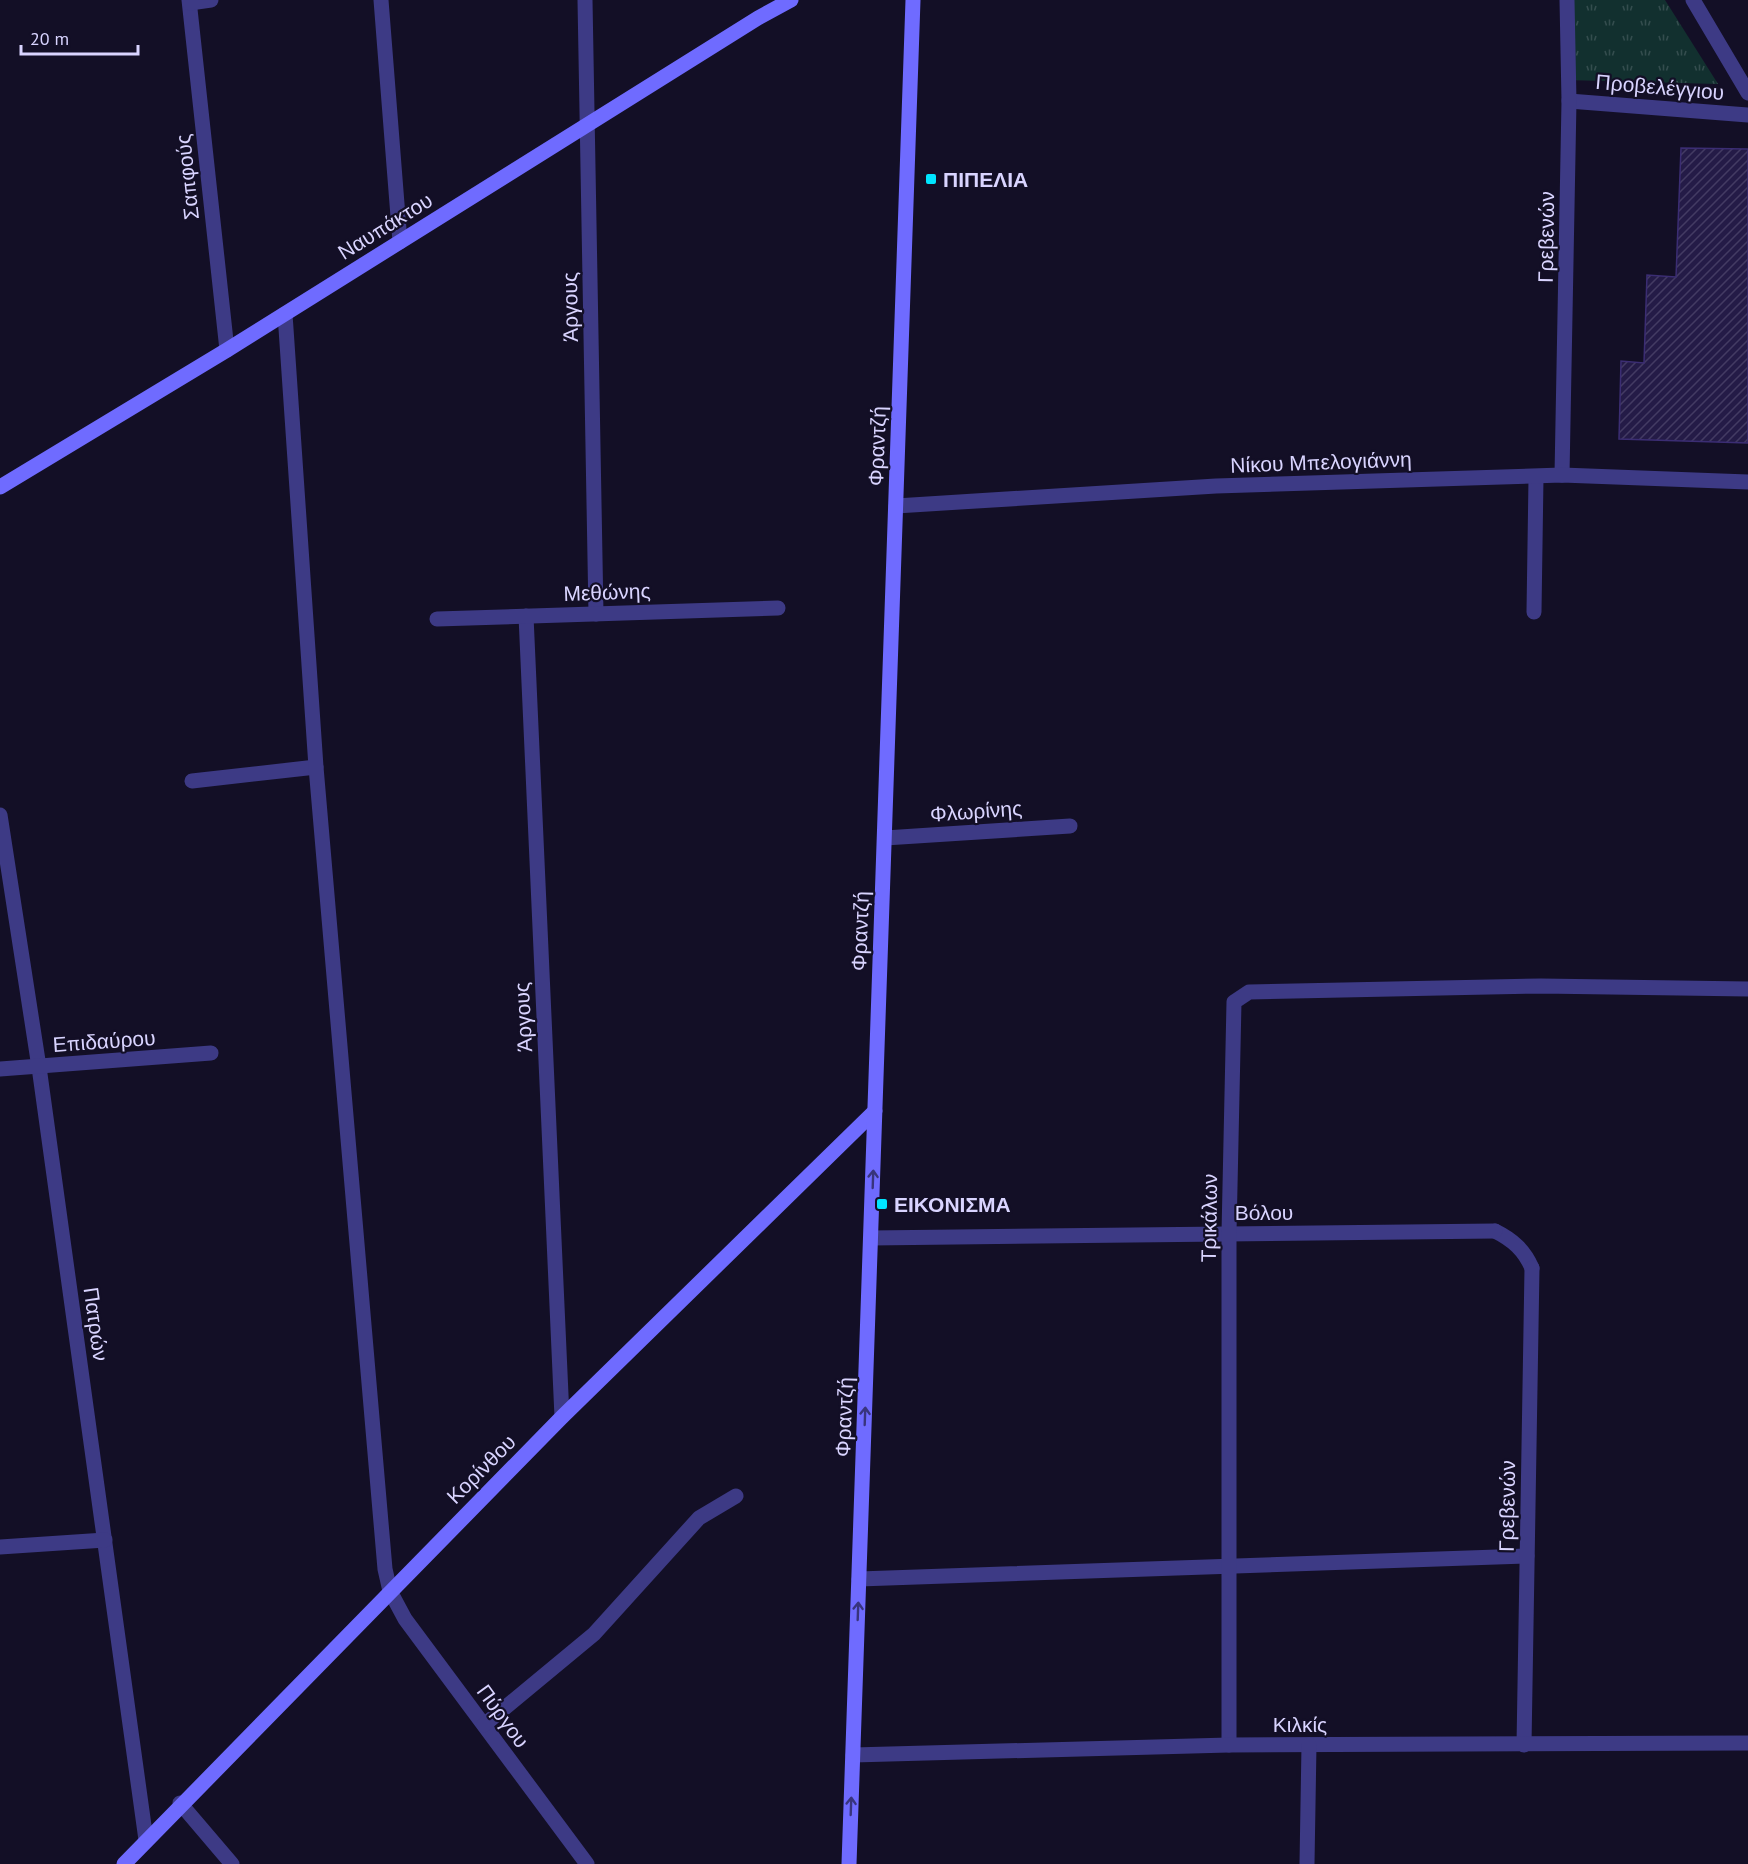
<svg xmlns="http://www.w3.org/2000/svg" width="1748" height="1864" font-family="'PT Sans',sans-serif">
<style>
.park{fill:url(#park-tufts)}
.building{fill:url(#building-hatch);stroke:#3b2d73;stroke-width:1.5}
.lines{fill:none;stroke-linecap:round;stroke-linejoin:round}
.lane{stroke:#3d3a85;stroke-width:15}
.street{stroke:#3d3a85;stroke-width:15}
.secondary{stroke:#6f6bff;stroke-width:15}
.oneway{stroke:#38347d}
.poi-dot{fill:#00e5ff;stroke:#130f26;stroke-width:2}
.labels{text-anchor:middle;dominant-baseline:central;stroke-width:4.5;stroke-linejoin:round;paint-order:stroke}
.street-label{font-size:21px;fill:#d9d4ff;stroke:#130f26}
.poi-label{font-size:21px;font-weight:bold;fill:#d9d4ff;stroke:#130f26;text-anchor:start}
</style>
<defs>
<pattern id="park-tufts" width="24" height="20" patternUnits="userSpaceOnUse" patternTransform="scale(1.5)"><rect width="24" height="20" fill="#12302f"/><path d="M3 7l-1-3M5 7V3M7 7l1-3M15 17l-1-3M17 17v-4M19 17l1-3" fill="none" stroke="#344d4e"/></pattern>
<pattern id="building-hatch" width="6" height="6" patternUnits="userSpaceOnUse" patternTransform="scale(1.5)"><rect width="6" height="6" fill="#241b47"/><path d="M-1 1l2-2M0 6l6-6M5 7l2-2" fill="none" stroke="#433b63"/></pattern>
</defs>
<rect width="100%" height="100%" fill="#130f26"/>
<path class="park" d="M1569,0h96l53,84 -152,-4z"/>
<path class="building" d="M1681,148l67,1v294l-129,-4 2,-78 23,2 3,-88 29,2z"/>
<g class="lines">
<g class="lane">
<path d="M1534,612l2,-134"/>
<path d="M192,781l124,-14"/>
<path d="M1495,1231c18,9 29,19 37,37"/>
<path d="M859,1579l668,-23"/>
</g>
<g class="street">
<path d="M189,0l38,350"/>
<path d="M381,0l19,242"/>
<path d="M585,0l11,614"/>
<path d="M1693,0l55,93"/>
<path d="M190,3l21,-3"/>
<path d="M1569,101l179,14"/>
<path d="M285,314l31,453 69,802 5,22 15,28 182,245"/>
<path d="M1562,475l7,-374 -2,-101"/>
<path d="M896,506l320,-20 346,-11 186,7"/>
<path d="M526,616l36,801"/>
<path d="M437,619l341,-11"/>
<path d="M0,815l39,252 107,773"/>
<path d="M885,838l185,-12"/>
<path d="M0,1069l211,-16"/>
<path d="M871,1238l624,-7"/>
<path d="M0,1547l105,-7"/>
<path d="M484,1725l110,-91 105,-116 37,-22"/>
<path d="M1229,1745v-512l5,-231 15,-10 292,-6 207,3"/>
<path d="M1524,1745l8,-477"/>
<path d="M853,1755l376,-10 519,-2"/>
<path d="M180,1803l52,61"/>
<path d="M1307,1864l2,-119"/>
</g>
<g class="secondary">
<path d="M0,487l227,-137 531,-332 33,-18"/>
<path d="M124,1864l438,-447 313,-306"/>
<path d="M849,1864l64,-1864"/>
</g>
</g>
<defs><path id="oneway-shaft" d="M-6 0H5M1.5-3L5.5 0L1.5 3" fill="none" stroke-width="1.6" stroke-linecap="round" stroke-linejoin="round" transform="scale(1.5)"/></defs>
<g class="oneway">
<use href="#oneway-shaft" transform="translate(873 1179) rotate(-88)"/>
<use href="#oneway-shaft" transform="translate(865 1416) rotate(-88)"/>
<use href="#oneway-shaft" transform="translate(858 1611) rotate(-88)"/>
<use href="#oneway-shaft" transform="translate(851 1806) rotate(-88)"/>
</g>
<g class="poi-dot">
<rect x="925" y="173" width="12" height="12" rx="3"/>
<rect x="876" y="1198" width="12" height="12" rx="3"/>
</g>
<g class="labels">
<g class="street-label">
<text transform="translate(1660 87) rotate(5)">Προβελέγγιου</text>
<text transform="translate(187 177) rotate(-96)">Σαπφούς</text>
<text transform="translate(385 226) rotate(-32)">Ναυπάκτου</text>
<text transform="translate(1546 237) rotate(-89)">Γρεβενών</text>
<text transform="translate(570 307) rotate(-91)">Άργους</text>
<text transform="translate(877 446) rotate(-88)">Φραντζή</text>
<text transform="translate(1321 462) rotate(-2)">Νίκου Μπελογιάννη</text>
<text transform="translate(607 592) rotate(-2)">Μεθώνης</text>
<text transform="translate(976 811) rotate(-4)">Φλωρίνης</text>
<text transform="translate(860 931) rotate(-88)">Φραντζή</text>
<text transform="translate(523 1017) rotate(-93)">Άργους</text>
<text transform="translate(104 1041) rotate(-4)">Επιδαύρου</text>
<text x="1264" y="1212">Βόλου</text>
<text transform="translate(1209 1218) rotate(-89)">Τρικάλων</text>
<text transform="translate(96 1324) rotate(82)">Πατρών</text>
<text transform="translate(844 1417) rotate(-88)">Φραντζή</text>
<text transform="translate(481 1469) rotate(-45)">Κορίνθου</text>
<text transform="translate(1507 1506) rotate(-89)">Γρεβενών</text>
<text transform="translate(503 1716) rotate(54)">Πύργου</text>
<text x="1300" y="1724">Κιλκίς</text>
</g>
<g class="poi-label">
<text x="943" y="179">ΠΙΠΕΛΙΑ</text>
<text x="894" y="1204">ΕΙΚΟΝΙΣΜΑ</text>
</g>
</g>
<path d="M21 45v9h117v-9" fill="none" stroke="#d9d4ff" stroke-width="3"/>
<text x="30" y="45" font-size="18" fill="#d9d4ff" stroke="#130f26" stroke-width="4.5" paint-order="stroke">20 m</text>
</svg>
